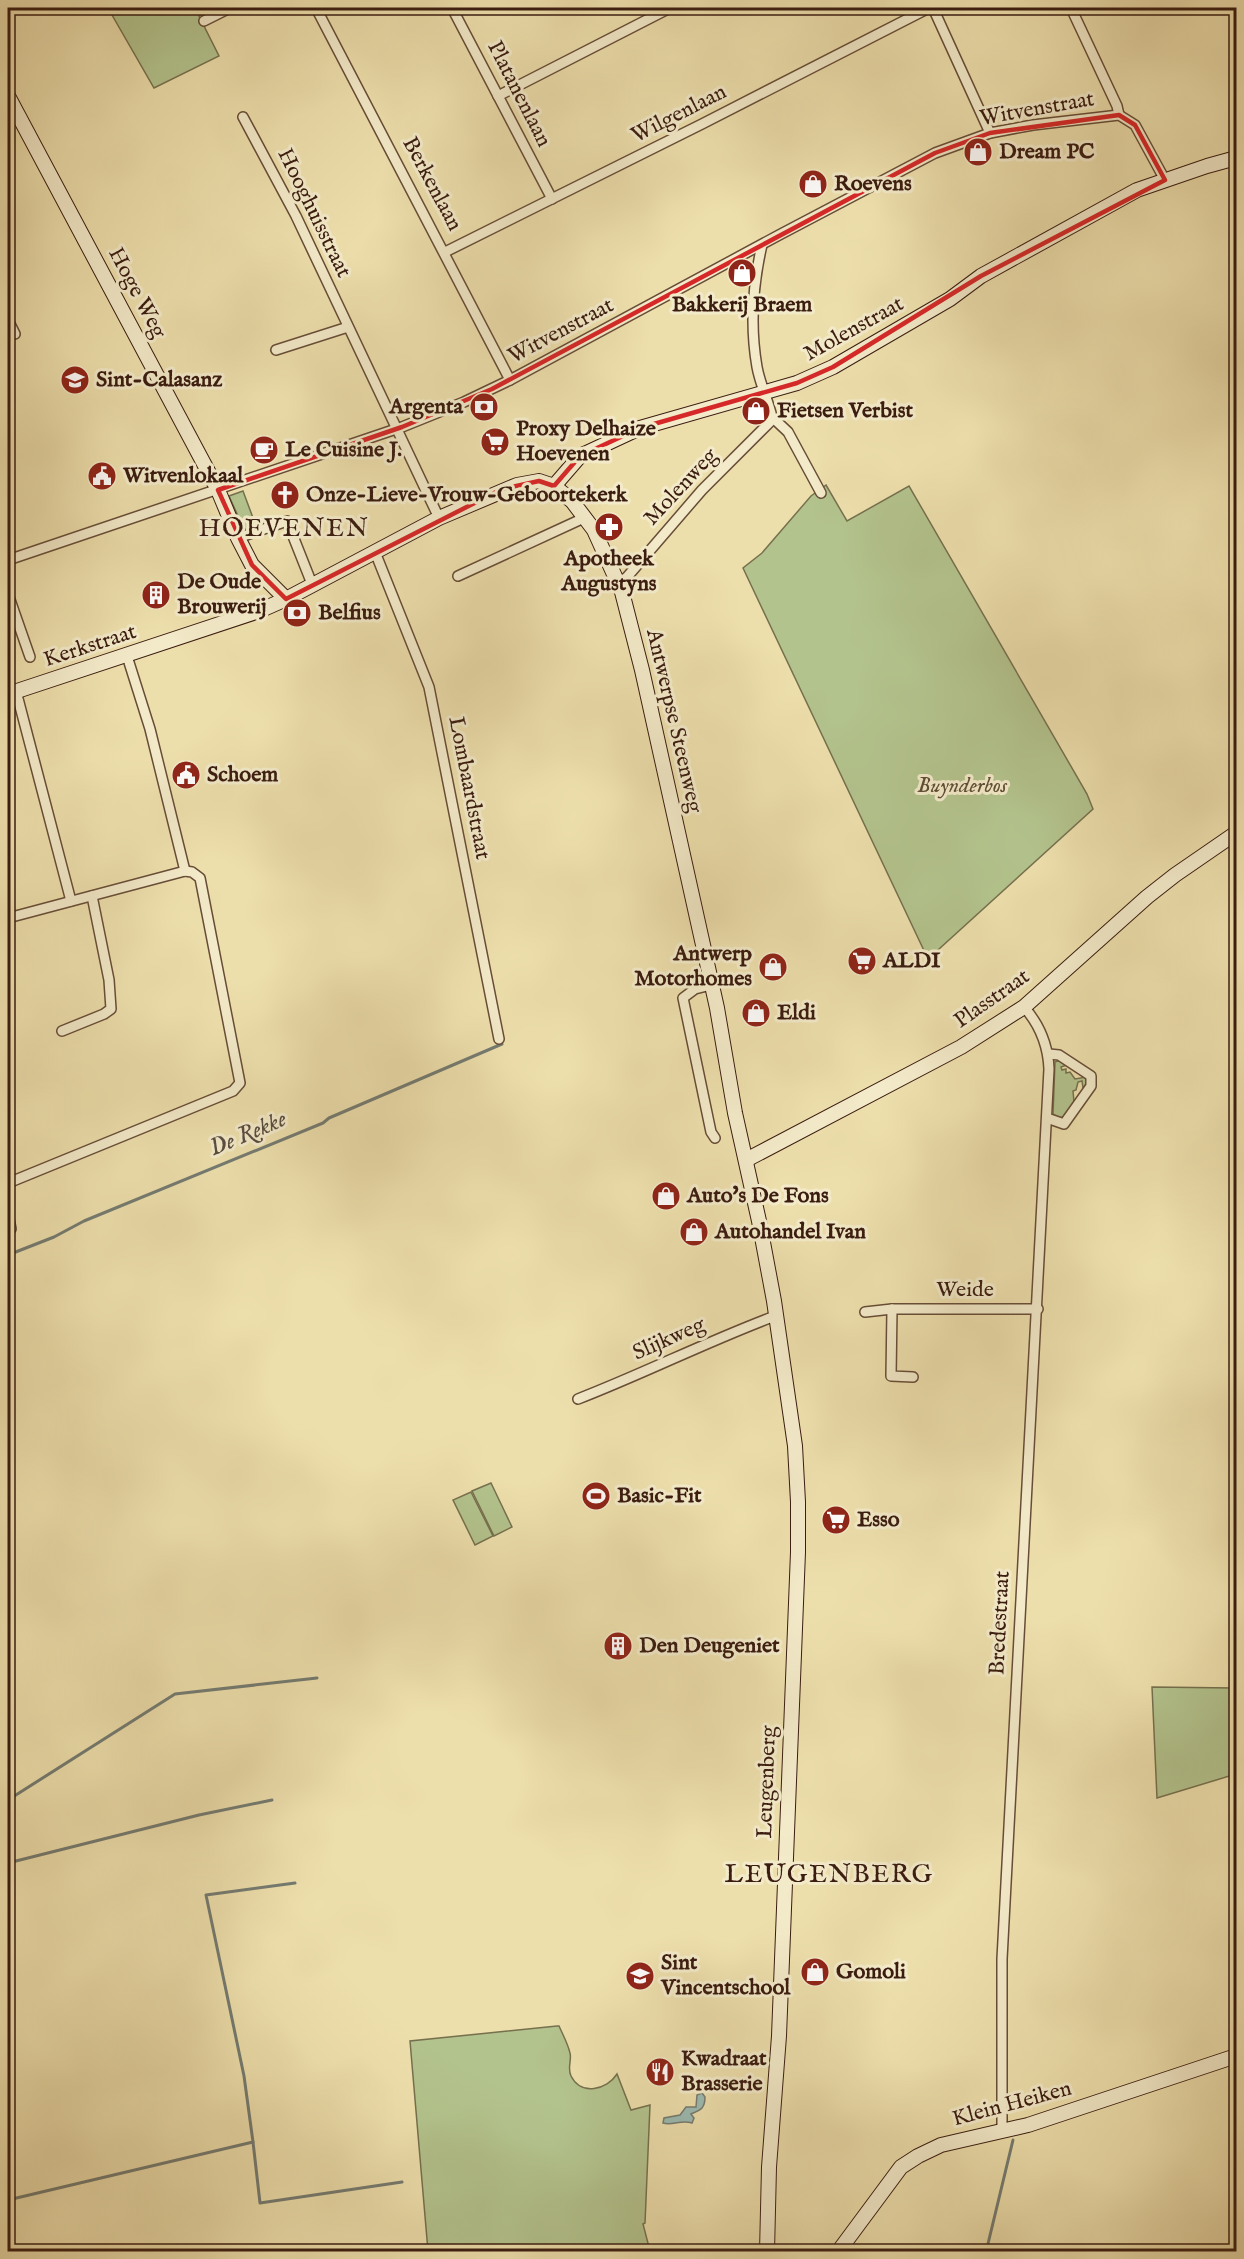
<svg xmlns="http://www.w3.org/2000/svg" width="1244" height="2259" font-family="'IM FELL English',serif">
<style>
.green{fill:#b3c38d;stroke:#76704e;stroke-width:1.5}
.water{fill:#9bbbb2;stroke:#747b71;stroke-width:1.5}
.lines{fill:none;stroke-linecap:round;stroke-linejoin:round}
.stream{stroke:#747b71;stroke-width:3}
.street-casing{stroke:#674d37;stroke-width:12}
.secondary-casing{stroke:#3a1c10;stroke-width:16}
.street{stroke:#f3eac9;stroke-width:9}
.secondary{stroke:#f3eac9;stroke-width:14}
.marked{fill:none;stroke:#d62828;stroke-width:4.5;stroke-linejoin:round}
.labels{text-anchor:middle;dominant-baseline:central;stroke-width:6;stroke-linejoin:round;paint-order:stroke}
.street-label{font-size:22px;fill:#3a1c10;stroke:#f3eac9}
.poi-label{font-size:22px;font-weight:bold;fill:#3a1c10;stroke:#f3eac9;text-anchor:start}
.park-label{font-size:22px;font-style:italic;fill:#5e4e36;stroke:#f3eac9}
.water-label{font-size:24px;font-style:italic;fill:#574c41;stroke:#f3eac9}
.quarter-label{font-size:26px;letter-spacing:1.5px;fill:#3a1c10;stroke:#f3eac9}
</style>
<rect width="100%" height="100%" fill="#eddfac"/>
<filter id="stains"><feTurbulence type="fractalNoise" baseFrequency=".00333" numOctaves="4"/><feColorMatrix values="0 0 0 0 .2 0 0 0 0 .09 0 0 0 0 .02 0 0 0 .5 -.17"/></filter>
<radialGradient id="worn" r=".72"><stop offset=".6" stop-color="#630" stop-opacity="0"/><stop offset="1" stop-color="#630" stop-opacity=".3"/></radialGradient>
<g class="green">
<path d="M108,8h107l-16,8 20,40 -65,32z"/>
<path d="M826,485l21,36 62,-35 178,308 6,15 -165,150 -185,-391 19,-15 49,-57z"/>
<path d="M243,491l13,35 -10,3 -3,-2 -14,-31z"/>
<path d="M1060,1060l7,5 -6,2 1,3 4,-1v4l4,-1 5,7 11,-2 1,6 -4,5 -1,-7 -4,1 -2,8 -3,1 1,11 -9,15 -6,1 -6,-4 2,-52z"/>
<path d="M491,1483l21,44 -18,9 -22,-45z"/>
<path d="M471,1492l22,44 -18,9 -22,-45z"/>
<path d="M1152,1687l82,1 2,86 -79,24z"/>
<path d="M557,2026h2c4,9 9,18 11,27 2,7 -3,15 1,23 10,20 36,14 46,-2l14,36 19,-5 -5,118 -2,1 7,27h-222l-18,-210z"/>
</g>
<path class="water" d="M702,2093l3,4c0,12 -5,13 -14,17l3,4 -2,5c-10,-4 -19,3 -29,0l1,-5 16,-3 6,-8h10l1,-12z"/>
<g class="lines">
<g class="stream">
<path d="M8,1255l46,-18 30,-16 239,-98 6,-5 173,-74"/>
<path d="M8,1800l167,-106 142,-16"/>
<path d="M8,1863l191,-48 73,-15"/>
<path d="M253,2142l-9,-66 -38,-181 89,-12"/>
<path d="M8,2200l245,-58 7,61 142,-21"/>
<path d="M986,2252l27,-112"/>
</g>
<g class="street-casing">
<g id="street">
<path d="M316,8l194,372"/>
<path d="M452,8l100,191"/>
<path d="M933,8l57,125"/>
<path d="M1071,8l46,98 2,9"/>
<path d="M204,21l26,-13"/>
<path d="M498,96l172,-88"/>
<path d="M243,117l53,99 143,302"/>
<path d="M445,252l257,-128 227,-116"/>
<path d="M8,320l7,14"/>
<path d="M276,350l72,-23"/>
<path d="M772,417l16,15 33,61"/>
<path d="M238,538l49,-17 25,63"/>
<path d="M375,552l54,135 70,352"/>
<path d="M8,560l394,-133 62,-25 46,-22 271,-146 154,-81 55,-20 43,-8 86,-10 16,10 30,55"/>
<path d="M458,576l128,-59"/>
<path d="M618,583l9,-6 75,-87 68,-68 2,-5c-4,-17 -12,-33 -15,-50 -7,-40 -4,-83 5,-122"/>
<path d="M8,594l22,63"/>
<path d="M127,656l23,73 35,142"/>
<path d="M16,691l55,210"/>
<path d="M8,918l177,-47"/>
<path d="M711,985l-16,4 -12,9 28,134 4,6"/>
<path d="M62,1031l42,-17 7,-5 -2,-29 -17,-84"/>
<path d="M1047,1118l17,6 27,-38v-10l-32,-21 -10,-1"/>
<path d="M8,1183l225,-92 7,-8 -40,-205 -8,-6 -7,-1"/>
<path d="M8,1214l3,15"/>
<path d="M892,1309l-1,67 22,1"/>
<path d="M865,1312l27,-3h146"/>
<path d="M578,1399c67,-26 130,-58 197,-83"/>
<path d="M1002,2130v-171l47,-890c-1,-24 -9,-44 -25,-62"/>
</g>
</g>
<g class="secondary-casing">
<g id="secondary">
<path d="M8,96l210,394 20,48 14,27 34,34"/>
<path d="M554,486l26,-30 60,-28 157,-45 36,-16 117,-68 31,-23 156,-86 70,-24 29,-8"/>
<path d="M8,694l251,-83 27,-12 153,-81 78,-33 22,-4 15,5 18,15 22,29 28,62 20,78 75,338 18,105 24,108 15,80 21,145 3,56v50l-19,484 -10,131 -2,85"/>
<path d="M746,1160l215,-113 63,-40 123,-110 28,-22 61,-42"/>
<path d="M838,2252l63,-85 17,-11 23,-11 87,-20 208,-69"/>
</g>
</g>
<use href="#street" class="street"/>
<use href="#secondary" class="secondary"/>
</g>
<path class="marked" d="M1119,115l16,10 30,55 -184,96 -148,91 -36,16 -157,45 -60,28 -26,30 -15,-5 -37,8 -216,110 -34,-34 -34,-75 184,-63 90,-38 443,-236 55,-20z"/>
<defs>
<g id="shop-disc" transform="scale(1.5)"><circle r="9.5" fill="#8f2418" stroke="#f3eac9"/><path d="M-5-2.5h2.3a2.7 3.5 0 0 1 5.4 0H5L5.5 6h-11ZM-1.5-2.5h3a1.5 2.3 0 0 0-3 0Z" fill="#fff"/></g>
<g id="school-disc" transform="scale(1.5)"><circle r="9.5" fill="#8f2418" stroke="#f3eac9"/><path d="M0-5L7-2L0 1L-7-2ZM-4 1L0 2.5L4 1V4Q0 6-4 4Z" fill="#fff"/></g>
<g id="bank-disc" transform="scale(1.5)"><circle r="9.5" fill="#8f2418" stroke="#f3eac9"/><path d="M-6-4H6V4H-6ZM0-2.3a2.3 2.3 0 1 0 0 4.6a2.3 2.3 0 1 0 0-4.6Z" fill="#fff"/></g>
<g id="supermarket-disc" transform="scale(1.5)"><circle r="9.5" fill="#8f2418" stroke="#f3eac9"/><path d="M-6-5.5h2.5l.6 2H6L4.5 2H-2.5L-4.4-4H-6ZM-1.5 3.2a1.3 1.3 0 1 0 .1 0ZM3 3.2a1.3 1.3 0 1 0 .1 0Z" fill="#fff"/></g>
<g id="cafe-disc" transform="scale(1.5)"><circle r="9.5" fill="#8f2418" stroke="#f3eac9"/><path d="M-5.5-4.5H6V0H3Q3 3.5 0 3.5H-2.5Q-5.5 3.5-5.5 0ZM3-3.2v2h1.7v-2ZM-6 4.5H4V6H-6Z" fill="#fff"/></g>
<g id="civic-disc" transform="scale(1.5)"><circle r="9.5" fill="#8f2418" stroke="#f3eac9"/><path d="M-.6-6.5H3V-4.5H.6V-3L4-1V1h2V6H-6V1h2V-1L-.6-3ZM-1.2 2.5V6h2.4V2.5Z" fill="#fff"/></g>
<g id="church-disc" transform="scale(1.5)"><circle r="9.5" fill="#8f2418" stroke="#f3eac9"/><path d="M-1.2-6h2.4v3.5h3.3v2.4h-3.3V6h-2.4V-.1h-3.3v-2.4h3.3Z" fill="#fff"/></g>
<g id="pharmacy-disc" transform="scale(1.5)"><circle r="9.5" fill="#8f2418" stroke="#f3eac9"/><path d="M-2-6h4v4h4v4h-4v4h-4v-4h-4v-4h4Z" fill="#fff"/></g>
<g id="building-disc" transform="scale(1.5)"><circle r="9.5" fill="#8f2418" stroke="#f3eac9"/><path d="M-4-6H4V6H1V3H-1V6H-4ZM-2.5-4.3h1.7v1.8h-1.7ZM.8-4.3h1.7v1.8H.8ZM-2.5-1h1.7V.8h-1.7ZM.8-1h1.7V.8H.8Z" fill="#fff"/></g>
<g id="stadium-disc" transform="scale(1.5)"><circle r="9.5" fill="#8f2418" stroke="#f3eac9"/><path d="M0-5a6.5 5 0 1 0 0 10a6.5 5 0 1 0 0-10ZM-3.5-1.8h7v3.6h-7Z" fill="#fff"/></g>
<g id="restaurant-disc" transform="scale(1.5)"><circle r="9.5" fill="#8f2418" stroke="#f3eac9"/><path d="M-5-6h1v4h1v-4h1v4h1v-4h1v5L-1.5 .5V6h-2V.5L-5-1ZM5-6V6H3V1.5H1.5Q1.5-4 5-6Z" fill="#fff"/></g>
</defs>
<g fill-rule="evenodd">
<use href="#shop-disc" x="978" y="152"/>
<use href="#shop-disc" x="813" y="184"/>
<use href="#shop-disc" x="742" y="273"/>
<use href="#school-disc" x="75" y="380"/>
<use href="#bank-disc" x="484" y="407"/>
<use href="#shop-disc" x="756" y="411"/>
<use href="#supermarket-disc" x="495" y="442"/>
<use href="#cafe-disc" x="264" y="450"/>
<use href="#civic-disc" x="102" y="476"/>
<use href="#church-disc" x="285" y="495"/>
<use href="#pharmacy-disc" x="609" y="527"/>
<use href="#building-disc" x="156" y="595"/>
<use href="#bank-disc" x="297" y="613"/>
<use href="#civic-disc" x="186" y="775"/>
<use href="#supermarket-disc" x="862" y="961"/>
<use href="#shop-disc" x="773" y="967"/>
<use href="#shop-disc" x="756" y="1013"/>
<use href="#shop-disc" x="666" y="1196"/>
<use href="#shop-disc" x="694" y="1232"/>
<use href="#stadium-disc" x="596" y="1496"/>
<use href="#supermarket-disc" x="836" y="1520"/>
<use href="#building-disc" x="618" y="1646"/>
<use href="#shop-disc" x="815" y="1972"/>
<use href="#school-disc" x="640" y="1976"/>
<use href="#restaurant-disc" x="660" y="2072"/>
</g>
<g class="labels">
<g class="street-label">
<text transform="translate(519 94) rotate(63)">Platanenlaan</text>
<text transform="translate(1037 109) rotate(-10)">Witvenstraat</text>
<text transform="translate(679 114) rotate(-27)">Wilgenlaan</text>
<text transform="translate(432 184) rotate(62)">Berkenlaan</text>
<text transform="translate(314 213) rotate(64)">Hooghuisstraat</text>
<text transform="translate(137 293) rotate(62)">Hoge Weg</text>
<text transform="translate(854 329) rotate(-29)">Molenstraat</text>
<text transform="translate(561 331) rotate(-28)">Witvenstraat</text>
<text transform="translate(681 487) rotate(-47)">Molenweg</text>
<text transform="translate(90 646) rotate(-18)">Kerkstraat</text>
<text transform="translate(674 721) rotate(77)">Antwerpse Steenweg</text>
<text transform="translate(469 788) rotate(79)">Lombaardstraat</text>
<text transform="translate(992 999) rotate(-35)">Plasstraat</text>
<text x="965" y="1290">Weide</text>
<text transform="translate(669 1339) rotate(-24)">Slijkweg</text>
<text transform="translate(1000 1623) rotate(-87)">Bredestraat</text>
<text transform="translate(767 1782) rotate(-88)">Leugenberg</text>
<text transform="translate(1012 2104) rotate(-15)">Klein Heiken</text>
</g>
<g class="poi-label">
<text x="999" y="152">Dream PC</text>
<text x="834" y="184">Roevens</text>
<text x="742" y="305" text-anchor="middle">Bakkerij Braem</text>
<text x="96" y="380">Sint-Calasanz</text>
<text x="463" y="407" text-anchor="end">Argenta</text>
<text x="777" y="411">Fietsen Verbist</text>
<text x="516" y="429">Proxy Delhaize<tspan x="516" dy="25">Hoevenen</tspan></text>
<text x="285" y="450">Le Cuisine J.</text>
<text x="123" y="476">Witvenlokaal</text>
<text x="306" y="495">Onze-Lieve-Vrouw-Geboortekerk</text>
<text x="609" y="559" text-anchor="middle">Apotheek<tspan x="609" dy="25">Augustyns</tspan></text>
<text x="177" y="582">De Oude<tspan x="177" dy="25">Brouwerij</tspan></text>
<text x="318" y="613">Belfius</text>
<text x="207" y="775">Schoem</text>
<text x="752" y="954" text-anchor="end">Antwerp<tspan x="752" dy="25">Motorhomes</tspan></text>
<text x="883" y="961">ALDI</text>
<text x="777" y="1013">Eldi</text>
<text x="687" y="1196">Auto's De Fons</text>
<text x="715" y="1232">Autohandel Ivan</text>
<text x="617" y="1496">Basic-Fit</text>
<text x="857" y="1520">Esso</text>
<text x="639" y="1646">Den Deugeniet</text>
<text x="661" y="1963">Sint<tspan x="661" dy="25">Vincentschool</tspan></text>
<text x="836" y="1972">Gomoli</text>
<text x="681" y="2059">Kwadraat<tspan x="681" dy="25">Brasserie</tspan></text>
</g>
<g class="park-label">
<text x="962" y="786">Buynderbos</text>
</g>
<g class="water-label">
<text transform="translate(248 1134) rotate(-23)">De Rekke</text>
</g>
<g class="quarter-label">
<text x="284" y="528">HOEVENEN</text>
<text x="829" y="1874">LEUGENBERG</text>
</g>
</g>
<rect width="1244" height="2259" fill="none" stroke="#eddfac" stroke-width="30"/>
<rect x="9" y="9" width="1226" height="2241" fill="none" stroke="#3a1c10" stroke-width="3"/>
<rect x="15" y="15" width="1214" height="2229" fill="none" stroke="#3a1c10" stroke-width="1.5"/>
<rect width="100%" height="100%" filter="url(#stains)"/>
<rect width="100%" height="100%" fill="url(#worn)"/>
</svg>
